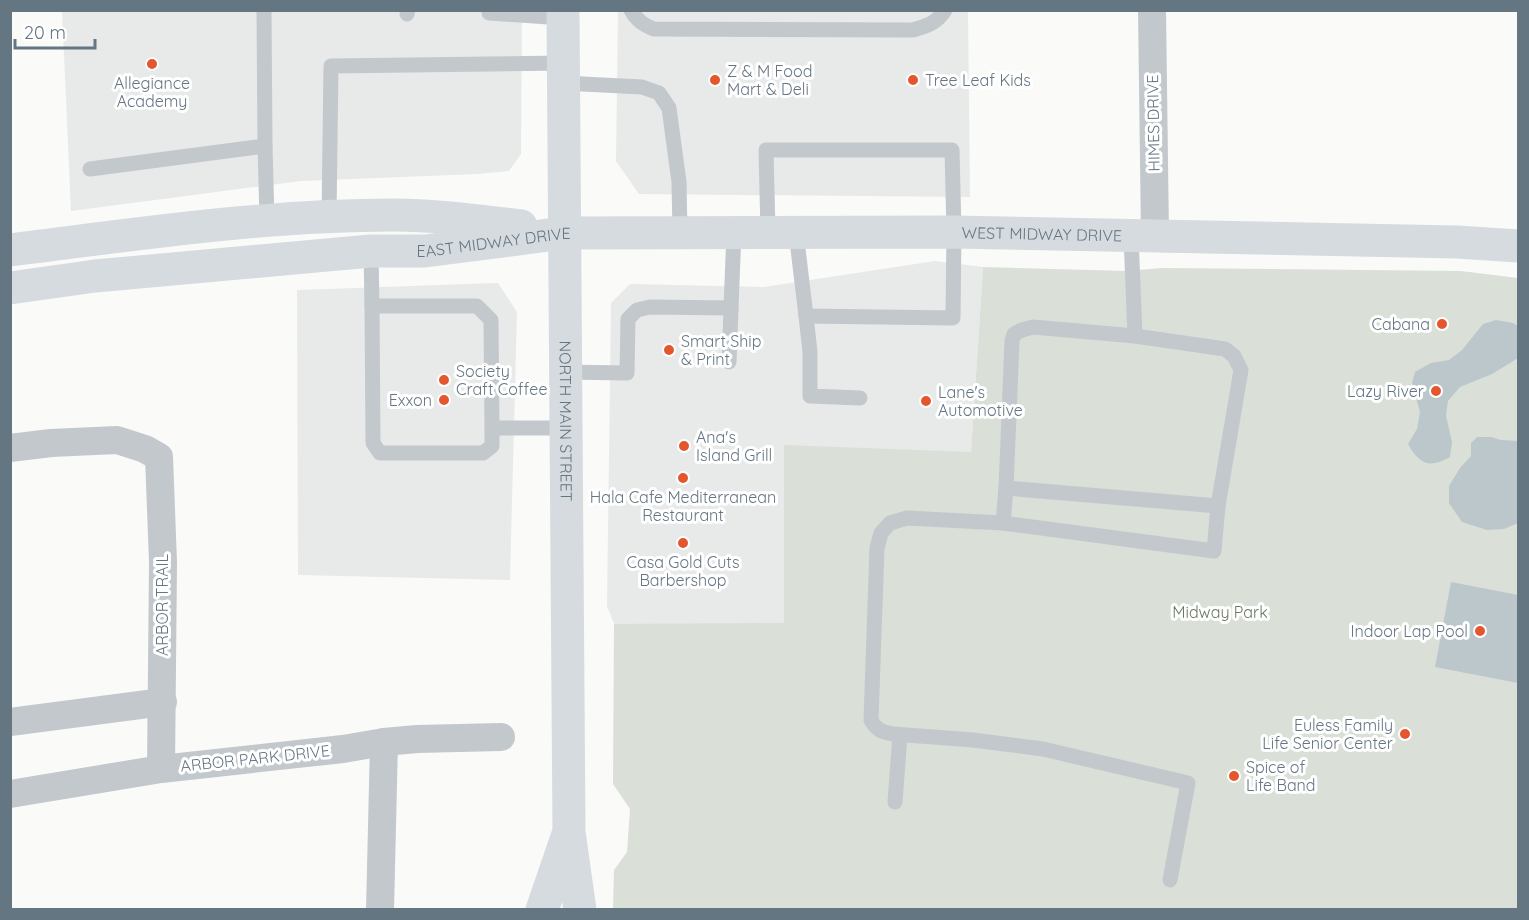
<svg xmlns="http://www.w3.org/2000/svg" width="1529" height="920" font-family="Quicksand,sans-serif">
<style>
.built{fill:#e8e9e9}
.green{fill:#dadfd7}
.water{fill:#bbc7cb}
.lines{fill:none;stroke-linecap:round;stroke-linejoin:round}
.lane{stroke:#c3c8cc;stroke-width:15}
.street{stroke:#c3c8cc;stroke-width:28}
.secondary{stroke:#d6dbdf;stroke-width:33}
.poi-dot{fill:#e4572e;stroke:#fff;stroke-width:2}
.labels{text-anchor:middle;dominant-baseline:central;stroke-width:6;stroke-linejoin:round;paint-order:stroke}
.poi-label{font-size:16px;fill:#657683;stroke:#fff;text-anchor:start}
.street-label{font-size:16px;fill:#657683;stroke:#fff}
.park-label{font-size:16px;fill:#687a64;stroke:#fff}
</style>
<rect width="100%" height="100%" fill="#fafaf8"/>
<g class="built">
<path d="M62,11h460l-1,143 -12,17 -31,3 -177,7 -230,30z"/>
<path d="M618,11h350l2,186 -331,-3 -23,-33z"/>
<path d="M935,261l48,6 -12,185 -187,128v44h-170l-7,-18 4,-303 19,-19 134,3z"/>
<path d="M498,283l19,29 -7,268 -212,-5 -1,-285z"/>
</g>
<path class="green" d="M983,267l143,4 36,-3 299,3 57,7v631h-905l1,-39 13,-18 3,-43 -17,-25 1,-160 170,-1v-178l187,7z"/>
<g class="water">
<path d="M1496,320l17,3 5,3v32l-26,16 -32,13 -12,14 -2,15 6,26 -2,15c-20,12 -31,7 -42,-13l9,-15 3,-17 -8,-29 3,-11 16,-9 18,-3 13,-10 21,-26z"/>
<path d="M1477,437h14l10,3 17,1v82l-14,6 -17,1 -25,-8 -13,-19v-17l11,-18 11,-12v-13z"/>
<path d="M1451,582l67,13v88l-83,-16z"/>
</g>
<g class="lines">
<g class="lane">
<path d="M264,10l1,136 2,73"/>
<path d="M489,10v3l74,5"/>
<path d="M631,10c6,11 13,15 23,19l259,1c14,-4 24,-7 32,-20"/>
<path d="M407,14l1,-4"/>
<path d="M563,83l79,4 17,6 10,15 10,74 1,51"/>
<path d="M90,169l175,-23"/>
<path d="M329,217l2,-151 232,-3"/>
<path d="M768,232l-2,-82h186l2,82 -1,86 -147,-2 -10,-84"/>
<path d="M1131,236l4,100 90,13 9,7 7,14 -23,136 -212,-18 6,-147 2,-7 8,-4 11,-3 102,9"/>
<path d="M371,251l1,55h105l14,14 1,108h74"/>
<path d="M372,306l1,137 7,10h103l9,-7v-18"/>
<path d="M806,316l4,36v44l50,2"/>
<path d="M729,362l2,-54"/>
<path d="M565,372l62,1 1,-54 9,-9 13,-3 81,1 3,-76"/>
<path d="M1006,488l-3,35 -96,-5 -17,5 -9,10 -4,15 -6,172c5,10 11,12 22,14l80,6 70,9 145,34 -18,97"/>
<path d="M1003,523l211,28 4,-45"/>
<path d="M895,802l5,-67"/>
</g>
<g class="street">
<path d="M1152,10l3,226"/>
<path d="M10,448l41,-5 66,-3 28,9 14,8 4,105 -2,207"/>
<path d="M10,722l153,-20"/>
<path d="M10,794l151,-25 182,-20 41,-7 33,-3 84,-2"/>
<path d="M380,910l4,-168"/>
</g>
<g class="secondary">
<path id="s1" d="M563,10l6,822 11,78"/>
<path d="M10,250c128,-16 255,-35 383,-35 42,0 86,6 128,11"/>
<path id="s2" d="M10,288l85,-12 276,-25h54l139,-18 390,-1 503,10 61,4"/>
<path d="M542,910l25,-73"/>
</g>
</g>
<g class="poi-dot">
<circle cx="152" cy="64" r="6"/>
<circle cx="715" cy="80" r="6"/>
<circle cx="913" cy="80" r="6"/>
<circle cx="1442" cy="324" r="6"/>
<circle cx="669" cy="350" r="6"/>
<circle cx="444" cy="380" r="6"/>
<circle cx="1436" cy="391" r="6"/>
<circle cx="444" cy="400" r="6"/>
<circle cx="926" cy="401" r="6"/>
<circle cx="684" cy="446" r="6"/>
<circle cx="683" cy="478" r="6"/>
<circle cx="683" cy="543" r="6"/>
<circle cx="1480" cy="631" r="6"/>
<circle cx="1405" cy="734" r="6"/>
<circle cx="1234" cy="776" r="6"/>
</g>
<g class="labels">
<g class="poi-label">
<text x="727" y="71">Z &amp; M Food<tspan x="727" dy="18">Mart &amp; Deli</tspan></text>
<text x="925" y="80">Tree Leaf Kids</text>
<text x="152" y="83" text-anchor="middle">Allegiance<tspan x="152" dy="18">Academy</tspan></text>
<text x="1430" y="324" text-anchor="end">Cabana</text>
<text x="681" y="341">Smart Ship<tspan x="681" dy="18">&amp; Print</tspan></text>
<text x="456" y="371">Society<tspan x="456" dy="18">Craft Coffee</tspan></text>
<text x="1424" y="391" text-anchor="end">Lazy River</text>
<text x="938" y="392">Lane's<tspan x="938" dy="18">Automotive</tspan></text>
<text x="432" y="400" text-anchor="end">Exxon</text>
<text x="696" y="437">Ana's<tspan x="696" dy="18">Island Grill</tspan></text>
<text x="683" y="497" text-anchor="middle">Hala Cafe Mediterranean<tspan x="683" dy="18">Restaurant</tspan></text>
<text x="683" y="562" text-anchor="middle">Casa Gold Cuts<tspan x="683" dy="18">Barbershop</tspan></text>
<text x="1468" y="631" text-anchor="end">Indoor Lap Pool</text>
<text x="1393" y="725" text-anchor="end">Euless Family<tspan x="1393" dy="18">Life Senior Center</tspan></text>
<text x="1246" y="767">Spice of<tspan x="1246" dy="18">Life Band</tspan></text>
</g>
<g class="street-label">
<text transform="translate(1153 123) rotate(-91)">HIMES DRIVE</text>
<text stroke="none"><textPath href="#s2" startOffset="1035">WEST MIDWAY DRIVE</textPath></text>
<text stroke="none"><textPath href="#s2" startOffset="486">EAST MIDWAY DRIVE</textPath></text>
<text stroke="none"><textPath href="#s1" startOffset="411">NORTH MAIN STREET</textPath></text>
<text transform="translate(162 605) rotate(-90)">ARBOR TRAIL</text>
<text transform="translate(255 758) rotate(-6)">ARBOR PARK DRIVE</text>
</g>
<g class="park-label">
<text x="1220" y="612">Midway Park</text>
</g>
</g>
<rect width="1529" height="920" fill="none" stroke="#657683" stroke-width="24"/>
<path d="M15 39v9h80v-9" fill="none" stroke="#657683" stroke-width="3"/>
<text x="24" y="39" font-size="18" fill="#657683" stroke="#ffffff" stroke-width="4.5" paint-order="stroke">20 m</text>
</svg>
